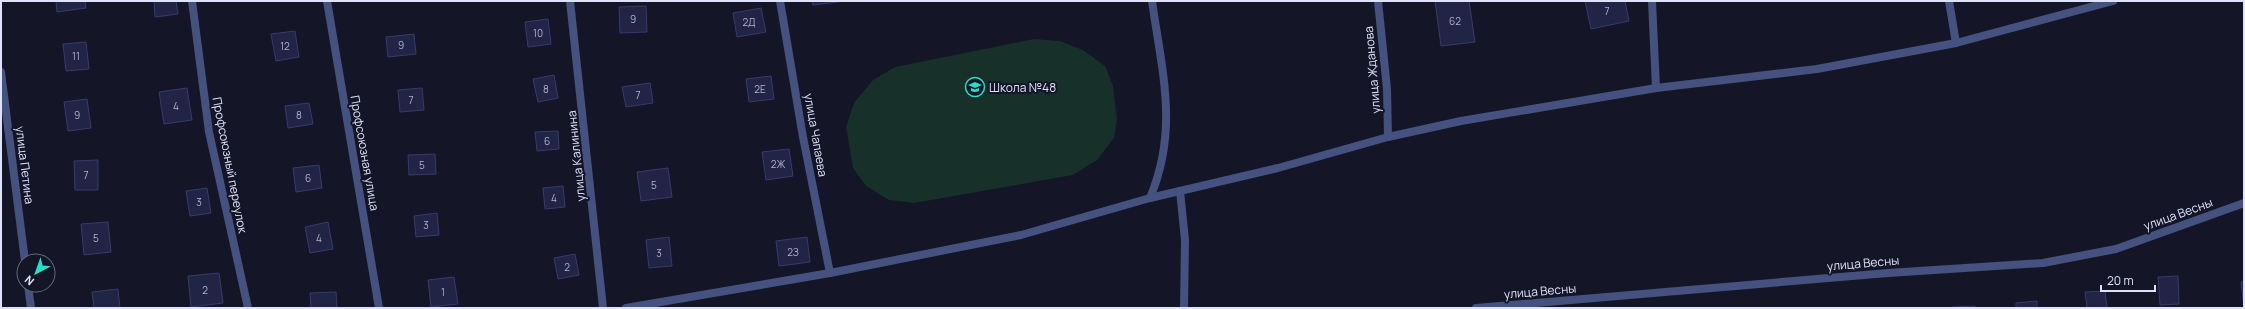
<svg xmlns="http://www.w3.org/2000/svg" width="2245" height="309" font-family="Manrope,sans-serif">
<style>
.green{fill:#173029}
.building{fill:#222445;stroke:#373a6e}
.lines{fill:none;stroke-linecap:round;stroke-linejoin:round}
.lane{stroke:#45517f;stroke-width:8}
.street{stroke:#45517f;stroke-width:8}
.labels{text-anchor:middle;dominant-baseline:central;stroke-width:4;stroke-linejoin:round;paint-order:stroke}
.number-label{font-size:10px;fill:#afb2cd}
.street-label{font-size:12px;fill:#dee2fa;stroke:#141527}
.poi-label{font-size:12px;fill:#dee2fa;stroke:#141527;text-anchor:start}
</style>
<rect width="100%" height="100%" fill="#141527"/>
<path class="green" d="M1034,39l26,2 23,9 22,16 8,20 4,33 -3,19 -17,22 -24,15 -159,28 -25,-3 -23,-14 -13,-18 -7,-41 8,-24 19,-23 22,-13z"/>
<g class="building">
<path d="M56,1h29l1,7 -29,4z"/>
<path d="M154,1h22l2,13 -23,3z"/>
<path d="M812,1h34l-33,4z"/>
<path d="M1435,1h34l6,41 -34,4z"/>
<path d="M1585,1h40l4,20 -38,8z"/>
<path d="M646,6l1,26 -27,1 -1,-26z"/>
<path d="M761,8l5,24 -29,5 -4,-24z"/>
<path d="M548,19l3,25 -23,3 -3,-25z"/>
<path d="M295,31l4,26 -23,4 -5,-27z"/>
<path d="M414,34l2,20 -28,3 -2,-20z"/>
<path d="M86,42l3,27 -23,2 -3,-27z"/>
<path d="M554,75l4,23 -20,4 -5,-23z"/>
<path d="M771,76l3,23 -25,3 -3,-23z"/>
<path d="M650,83l3,20 -27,4 -4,-20z"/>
<path d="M187,88l5,32 -28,4 -5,-32z"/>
<path d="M422,88l2,22 -24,2 -2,-22z"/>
<path d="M87,99l4,29 -23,3 -4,-29z"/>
<path d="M309,103l4,21 -25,4 -3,-22z"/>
<path d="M558,131l1,18 -22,2 -2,-19z"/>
<path d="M789,149l4,27 -27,4 -4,-28z"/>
<path d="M435,154l1,20 -27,1 -1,-20z"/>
<path d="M98,160v30h-23l-1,-29z"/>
<path d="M319,165l3,23 -26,4 -3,-24z"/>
<path d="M668,168l4,29 -31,4 -4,-29z"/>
<path d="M563,186l2,21 -20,2 -2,-21z"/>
<path d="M207,188l4,25 -21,3 -4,-25z"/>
<path d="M437,213l2,22 -23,2 -2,-21z"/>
<path d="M108,222l3,30 -27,3 -3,-31z"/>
<path d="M328,222l5,27 -23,4 -5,-26z"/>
<path d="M669,237l3,29 -23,2 -3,-28z"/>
<path d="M807,237l3,25 -31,4 -3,-25z"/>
<path d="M575,254l4,21 -21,4 -4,-21z"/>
<path d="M219,273l4,30 -32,4 -3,-31z"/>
<path d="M2178,276l1,28 -19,1 -2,-28z"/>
<path d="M454,277l4,27 -27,3 -3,-27z"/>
<path d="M2244,281v27l-3,-26z"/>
<path d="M118,289l2,19h-26l-2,-16z"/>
<path d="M2105,291l2,17h-20l-2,-16z"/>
<path d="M336,292l1,16h-26l-1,-15z"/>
<path d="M2037,301v7h-21v-5z"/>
<path d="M1975,306v2h-23v-1z"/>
</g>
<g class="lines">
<path class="lane" d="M1180,191l5,49 -1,68"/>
<g class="street">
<path d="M192,1l17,131 39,176"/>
<path d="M327,1l52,307"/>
<path d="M570,1l33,307"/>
<path d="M780,1l23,136 27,136"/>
<path d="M1378,1l9,88 1,48"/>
<path d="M1652,1l4,87"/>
<path d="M1949,1l7,42"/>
<path d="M1,72l24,189"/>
<path d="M1150,198c29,-69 12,-126 2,-197"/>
<path d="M28,285l3,23"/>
<path d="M626,308l204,-35 191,-38 129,-37 128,-30 110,-31 73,-16 195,-33 161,-19 139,-26 157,-42"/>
<path d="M1476,308l412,-35 155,-10 73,-14 128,-46"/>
</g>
</g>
<defs>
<g id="school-ring" transform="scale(1)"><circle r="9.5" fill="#141527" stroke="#24e0c4" stroke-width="1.5"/><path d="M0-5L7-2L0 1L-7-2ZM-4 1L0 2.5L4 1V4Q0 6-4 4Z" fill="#24e0c4"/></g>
</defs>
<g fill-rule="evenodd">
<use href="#school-ring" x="975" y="87"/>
</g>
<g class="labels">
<g class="number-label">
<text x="1607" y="11">7</text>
<text x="633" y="19">9</text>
<text x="1455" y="21">62</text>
<text x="749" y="22">2Д</text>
<text x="538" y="33">10</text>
<text x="401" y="45">9</text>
<text x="285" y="46">12</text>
<text x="76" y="56">11</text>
<text x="546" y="89">8</text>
<text x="760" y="89">2Е</text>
<text x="638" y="95">7</text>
<text x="411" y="100">7</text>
<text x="176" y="106">4</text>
<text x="77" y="115">9</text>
<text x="299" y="115">8</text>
<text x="547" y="141">6</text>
<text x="778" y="164">2Ж</text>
<text x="422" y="165">5</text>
<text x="86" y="175">7</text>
<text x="308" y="178">6</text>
<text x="654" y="185">5</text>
<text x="554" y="198">4</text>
<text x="199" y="202">3</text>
<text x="426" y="225">3</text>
<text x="96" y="238">5</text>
<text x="319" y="238">4</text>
<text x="793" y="252">2З</text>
<text x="659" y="253">3</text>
<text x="567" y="267">2</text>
<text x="205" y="290">2</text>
<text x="443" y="292">1</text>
</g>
<g class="street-label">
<text transform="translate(1372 70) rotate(-95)">улица Жданова</text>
<text transform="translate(816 135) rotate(80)">улица Чапаева</text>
<text transform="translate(365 153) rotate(80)">Профсоюзная улица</text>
<text transform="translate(576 156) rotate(-96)">улица Калинина</text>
<text transform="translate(25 165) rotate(83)">улица Петина</text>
<text transform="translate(230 165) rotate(79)">Профсоюзный переулок</text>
<text transform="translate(2178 214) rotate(-20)">улица Весны</text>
<text transform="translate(1863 263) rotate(-5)">улица Весны</text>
<text transform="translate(1540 291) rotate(-5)">улица Весны</text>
</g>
<g class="poi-label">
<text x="989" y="87">Школа №48</text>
</g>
</g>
<rect width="2245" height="309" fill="none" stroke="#dee2fa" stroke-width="4"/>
<g transform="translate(36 273) rotate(221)"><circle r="19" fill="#141527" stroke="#65677b"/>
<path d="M0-3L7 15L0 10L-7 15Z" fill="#24e0c4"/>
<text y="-6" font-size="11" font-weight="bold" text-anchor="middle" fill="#dee2fa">N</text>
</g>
<path d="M2101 285v6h54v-6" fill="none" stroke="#dee2fa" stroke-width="2"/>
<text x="2107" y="285" font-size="12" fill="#dee2fa" stroke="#141527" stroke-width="3" paint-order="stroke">20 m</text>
</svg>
